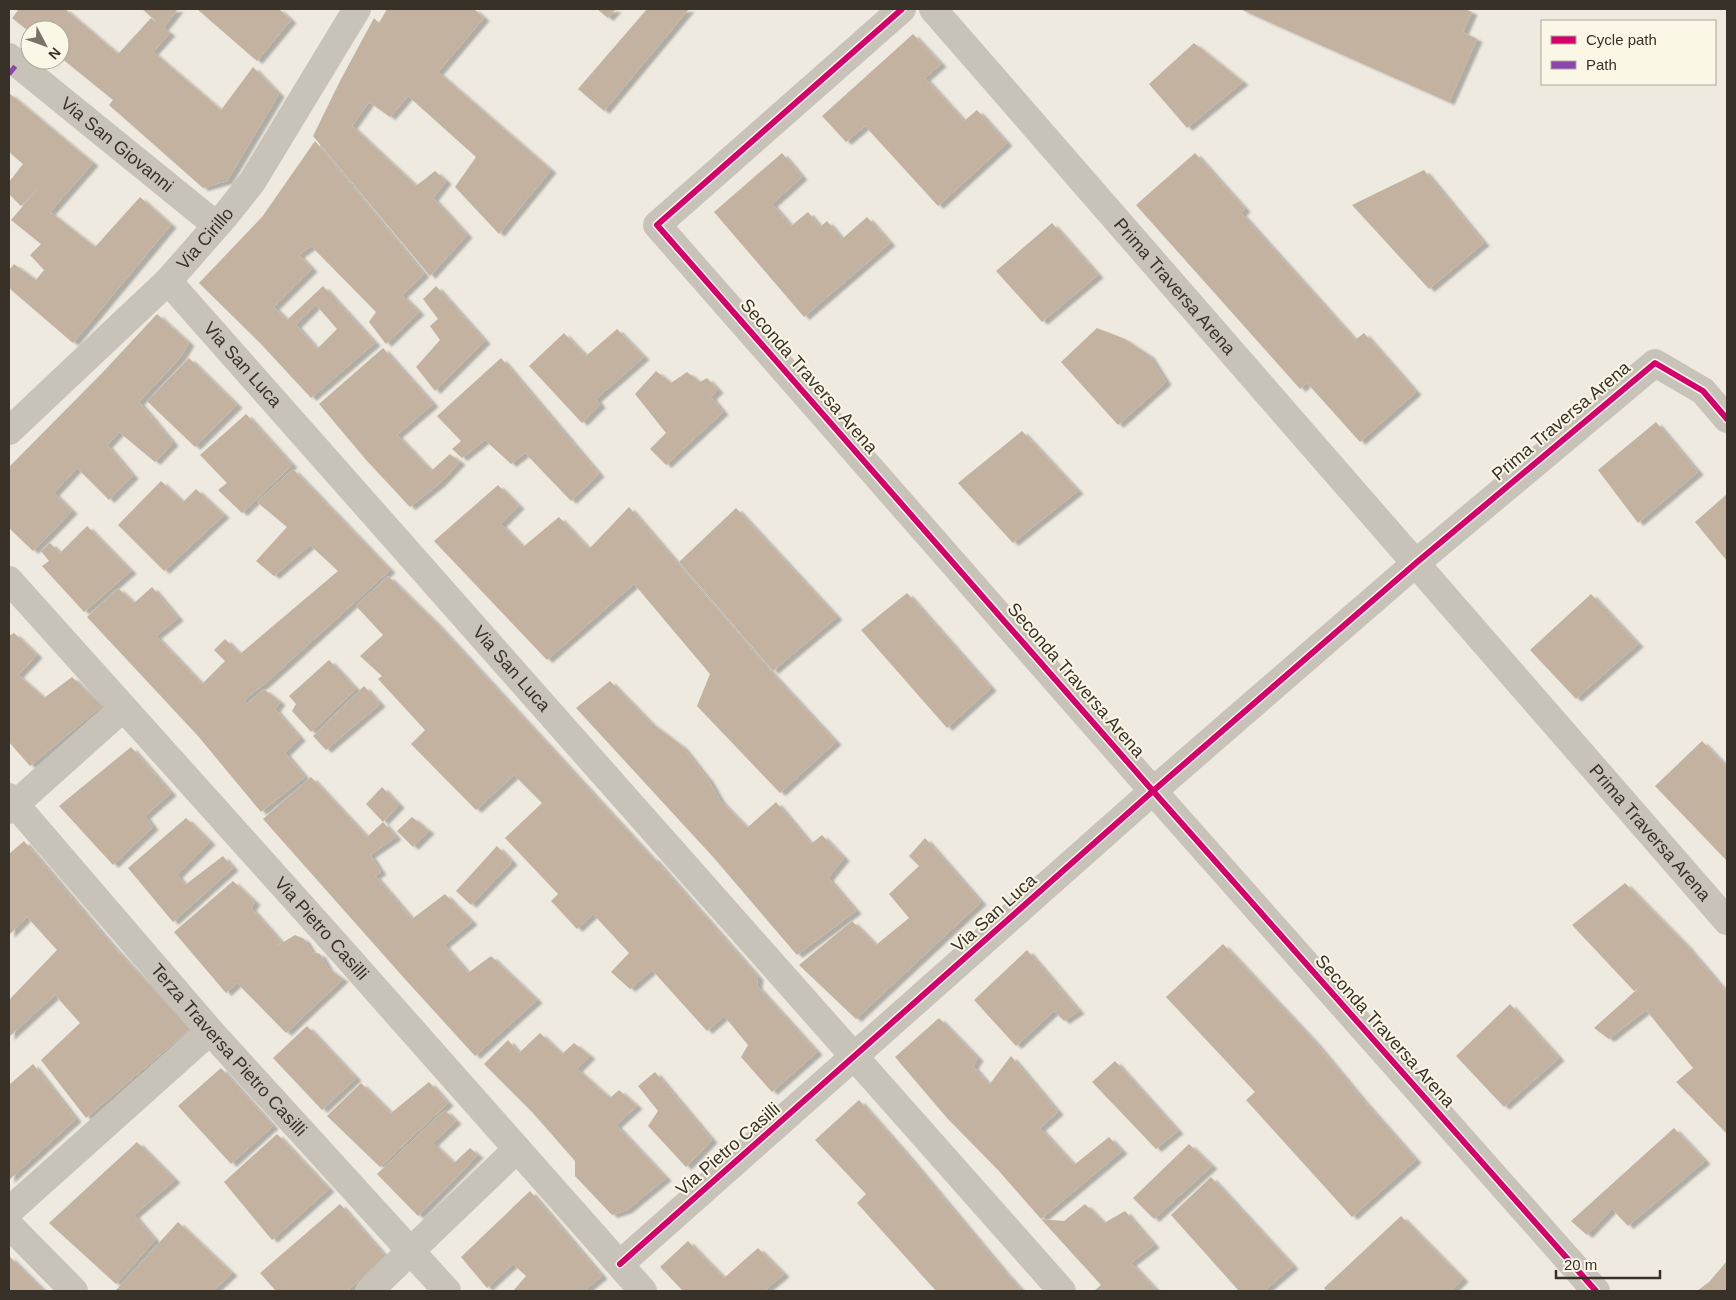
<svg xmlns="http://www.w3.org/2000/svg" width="1736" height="1300" font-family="Helvetica,sans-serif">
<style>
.building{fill:#c4b2a0;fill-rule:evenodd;filter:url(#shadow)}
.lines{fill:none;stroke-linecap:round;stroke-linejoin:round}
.street{stroke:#c7c3b9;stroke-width:28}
.quiet{stroke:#8e44ad;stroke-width:5;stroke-dasharray:10 5;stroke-linecap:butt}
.cycleway-casing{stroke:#fbf7e7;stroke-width:9}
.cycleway{stroke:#d6006c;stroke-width:6}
.labels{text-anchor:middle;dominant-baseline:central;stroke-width:4;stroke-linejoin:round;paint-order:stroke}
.street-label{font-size:18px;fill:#383127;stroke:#fbf7e7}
</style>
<defs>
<filter id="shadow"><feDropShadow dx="5.5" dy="3" stdDeviation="1" flood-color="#0004"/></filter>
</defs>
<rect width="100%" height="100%" fill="#eeeae0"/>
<g class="building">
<path d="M19,9h46l53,45 33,-36 8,6 -17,-15h36l-15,19 7,5 -17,19 68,58 32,-43 26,27 -52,87 -24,7 -94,-83 4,-5 -53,-43v-27h-30v2l-18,-14z"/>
<path d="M197,9h82l12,11 -34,41z"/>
<path d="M387,9h87l10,9 -46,54 113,98 -52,64 -44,-47 21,-30 -68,-61 -18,21 -21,-15 -17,24 64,60 19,-15 11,10 -13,17 34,37 -37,41 -117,-140 27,-55 34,-63 5,5z"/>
<path d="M597,9h19l-8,9z"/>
<path d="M647,9h42l-85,102 -26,-22z"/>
<path d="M1240,9h225l7,3 -9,20 14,7 -28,63z"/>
<path d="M913,34l28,30 -16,14 39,43 13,-11 30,33 -69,63 -73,-80 -19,16 -24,-26z"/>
<path d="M1194,43l49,39 -56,46 -38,-44z"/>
<path d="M9,93l84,70 -43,49 45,35 45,-50 31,28 -98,118 -64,-55v-18l5,-6 22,16 8,-10 -14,-15 11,-11 -30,-24 29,-34 -19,20 -12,-12v-12l14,-18 -14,-12z"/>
<path d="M315,141l109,133 -22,21 17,17 -33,32 -17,-22 7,-10 -65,-66 -12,9 13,14 -38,38 13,13 36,-34 52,57 -64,55 -50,-54 -62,-61 63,-66zM316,305l21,24 -20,20 -21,-24z"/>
<path d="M782,153l20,24 -30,27 19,22 17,-14 12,15 7,-6 15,18 25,-22 23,26 -86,74 -90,-105z"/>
<path d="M1195,153l50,56 -4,4 114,127 9,-7 52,59 -56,50 -53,-59 -7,6 -164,-184z"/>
<path d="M1424,170l60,73 -55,46 -77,-84z"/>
<path d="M1052,223l46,52 -56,47 -46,-51z"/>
<path d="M436,286l49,55 -50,50 -19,-24 24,-27 -10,-14 8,-7 -15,-20z"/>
<path d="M157,314l32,29 -9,15 -41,44 34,41 -18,19 -36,-30 -12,13 26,31 -24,24 -32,-32 -23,25 18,18 -39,40 -24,-23v-61l95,-96z"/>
<path d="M1097,328l28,11 24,16 17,27 -48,43 -57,-63z"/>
<path d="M617,329l27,28 -48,42 4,6 -18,18 -53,-57 35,-33 22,23z"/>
<path d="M383,348l50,56 -36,31 34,36 19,-17 10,8 -21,22 -29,23 -43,-46 -48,-57z"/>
<path d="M189,358l48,47 -42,42 -48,-46z"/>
<path d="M501,358l98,116 -28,27 -46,-48 -14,11 -26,-24 -23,18 -10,-9 9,-8 -24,-25z"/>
<path d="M656,371l15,12 16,-11 13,10 7,-4 11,12 -7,7 12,15 -57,53 -16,-16 16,-16 -31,-39z"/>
<path d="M246,414l46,51 -50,48 -24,-23 9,-7 -27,-28z"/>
<path d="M1656,422l42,50 -60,51 -40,-53z"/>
<path d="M1022,431l56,60 -65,52 -55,-60z"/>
<path d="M293,469l97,101 -123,112 -23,18 3,4 17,-15 16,13 -5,7 25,29 -15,15 20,24 -44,35 -63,-76 -111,-119 31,-29 16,15 18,-16 26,31 -22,18 46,48 23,-23 -11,-11 11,-11 15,15 98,-83 -28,-26 -36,31 -18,-15 31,-34 -30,-25z"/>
<path d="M161,481l22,21 13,-13 28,26 -60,56 -46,-46z"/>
<path d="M498,485l21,21 -18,18 22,23 36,-30 30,32 40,-42 142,165 65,70 -56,51 -83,-87 13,-32 -76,-90 -87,76 -113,-119z"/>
<path d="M1727,494v67l-32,-39z"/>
<path d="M736,508l101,109 -64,54 -94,-109z"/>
<path d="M87,526l44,45 -47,41 -42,-46 7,-5 -8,-10 9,-8 10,10z"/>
<path d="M388,576l49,48 215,234 1,-1 105,120 -1,9 60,66 -45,40 -31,-35 7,-12 -24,-29 -17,15 -55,-61 -22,19 -19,-17 18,-19 -36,-39 -16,15 -26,-28 7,-7 -53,-56 37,-35 -28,-28 -38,35 -65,-66 14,-14 -47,-51 4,-3 -22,-20 23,-21 -27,-29z"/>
<path d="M907,593l84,95 -44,40 -86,-98z"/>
<path d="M1591,594l47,50 -62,55 -46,-49z"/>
<path d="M14,633l23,22 -19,20 26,23 28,-21 30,29 -72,60 -21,-24v-106z"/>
<path d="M329,660l27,29 -45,43 -19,-21 4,-7 -7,-8z"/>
<path d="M610,681l40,41 32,24 26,33 12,21 27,28 29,-26 35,42 11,-9 22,23 -16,20 28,33 -59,44 -83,-97 -138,-150z"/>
<path d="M364,686l16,18 -54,46 -13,-14z"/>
<path d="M1702,741l25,26v94l-72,-75z"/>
<path d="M131,747l40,46 -26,23 8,11 -40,38 -54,-59z"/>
<path d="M311,777l56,60 16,-15 13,15 -26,18 11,17 -6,4 37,43 33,-25 27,28 -28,23 24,28 23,-17 46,44 -62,56 -71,-78 -141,-159z"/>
<path d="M382,787l17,18 -16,17 -17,-18z"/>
<path d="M412,817l17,14 -16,16 -16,-16z"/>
<path d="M186,818l24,24 -33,33 8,10 38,-29 10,12 -60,54 -45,-54z"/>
<path d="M925,838l56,64 -125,117 -57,-54 53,-44 24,24 33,-27 -20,-24 30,-28 -10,-10z"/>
<path d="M24,841l88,104 78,84 -104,89 -45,-58 39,-37 -25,-28 -46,42v-37l48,-50 -30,-33 -18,18v-81z"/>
<path d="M497,846l15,16 -41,43 -15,-14z"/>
<path d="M233,881l22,21 -4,6 30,34 -4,4 18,-11 9,4 8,13 8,2 8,14 15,11 -57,54 -49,-50 -11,10 -52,-61z"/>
<path d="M1625,883l61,62 41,48v141l-51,-52 17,-14 -47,-58 -37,29 -15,-11 49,-44 -9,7 -62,-66z"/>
<path d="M1223,944l92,98 48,58 53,60 -64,57 -106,-117 9,-8 -89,-95z"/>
<path d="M1027,950l52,61 -15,10 -10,-10 -38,35 -42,-46z"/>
<path d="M1510,1004l49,54 -55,49 -48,-51z"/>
<path d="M939,1018l39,40 -5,8 16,19 22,-29 47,56 -18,16 34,37 35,-28 13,14 -81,68 -43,-49 -51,-52 -52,-61z"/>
<path d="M307,1026l49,52 -34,32 -49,-52z"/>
<path d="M540,1033l22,21 12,-11 16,13 -13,13 33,29 9,-8 18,16 -21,19 50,53 -39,32 -15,5 -37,-39v-15l-43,-49 -48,-48 24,-24 11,13z"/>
<path d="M1115,1061l63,70 -22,18 -64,-67z"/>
<path d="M33,1064l43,55 -67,61v-95z"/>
<path d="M221,1068l52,58 -42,38 -53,-58z"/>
<path d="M655,1072l57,68 -26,27 -38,-41 10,-15 -20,-25z"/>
<path d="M429,1082l19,21 -68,64 -53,-51 34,-33 30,30z"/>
<path d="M859,1100l50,57 95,114 18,20h-86l-79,-88 9,-9 -51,-54z"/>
<path d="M445,1110l11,11 -23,22 21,20 16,-15 8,7 -60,61 -41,-42z"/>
<path d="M1674,1128l31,33 -77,65 -16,-17 -25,26 -16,-14z"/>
<path d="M277,1134l52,55 -57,51 -48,-58z"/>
<path d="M137,1142l38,38 -41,35 21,25 -39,44 -67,-61z"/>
<path d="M1189,1144l23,22 -58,53 -21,-21z"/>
<path d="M1211,1177l82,89 -29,25h-25l-68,-76z"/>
<path d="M530,1191l72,85 -18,15h-71l13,-15 -13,-12 -26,24 -26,-31z"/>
<path d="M340,1204l45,52 -38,35h-71l-16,-18z"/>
<path d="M1085,1204l19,19 21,-12 29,34 -23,18 26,28h-63l7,-6 -60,-66 23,2z"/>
<path d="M1401,1216l62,63 -12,12h-124l-3,-3z"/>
<path d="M178,1222l54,51 -19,18h-95l-2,-1z"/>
<path d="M688,1241l36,37 34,-30 26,26 -20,17h-81l-23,-24z"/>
<path d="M9,1256l34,34 -1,1h-33z"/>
<path d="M1727,1261v30h-30l12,-9z"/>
</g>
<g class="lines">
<g class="street">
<path d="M902,9l-245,216 496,566 443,500"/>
<path id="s1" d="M933,9l794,912"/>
<path id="s2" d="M9,57l207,168"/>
<path id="s3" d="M168,281c154,172 306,345 458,518 145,164 291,327 436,492"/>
<path id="s4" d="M9,431l159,-150 57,-65 27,-34 105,-173"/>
<path id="s5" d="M9,580l332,370 302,341"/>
<path id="s6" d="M9,797l201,234 237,260"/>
<path d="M9,810l114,-102"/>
<path d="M9,1211l201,-180"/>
<path d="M9,1225l65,66"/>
<path d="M620,1264l533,-473 263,-228 239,-200 48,28 24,28"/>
<path d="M369,1291l148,-142"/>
</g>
<path class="quiet" d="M9,74l8,-10"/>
<g class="cycleway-casing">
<g id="cycleway">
<path d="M902,9l-245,216 496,566 443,500"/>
<path d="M620,1264l533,-473 263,-228 239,-200 48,28 24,28"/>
</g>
</g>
<use href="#cycleway" class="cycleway"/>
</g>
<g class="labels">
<g class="street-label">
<text stroke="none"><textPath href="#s2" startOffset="139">Via San Giovanni</textPath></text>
<text stroke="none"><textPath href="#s4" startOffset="275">Via Cirillo</textPath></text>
<text stroke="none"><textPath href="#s1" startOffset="368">Prima Traversa Arena</textPath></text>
<text stroke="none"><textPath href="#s3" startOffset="112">Via San Luca</textPath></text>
<text transform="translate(809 376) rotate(49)">Seconda Traversa Arena</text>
<text transform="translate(1561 421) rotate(-40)">Prima Traversa Arena</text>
<text stroke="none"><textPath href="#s3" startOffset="518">Via San Luca</textPath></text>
<text transform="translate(1076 680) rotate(49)">Seconda Traversa Arena</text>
<text stroke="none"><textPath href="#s1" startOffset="1092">Prima Traversa Arena</textPath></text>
<text transform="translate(994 913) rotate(-42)">Via San Luca</text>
<text stroke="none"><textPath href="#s5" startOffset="468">Via Pietro Casilli</textPath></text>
<text transform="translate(1385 1031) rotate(48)">Seconda Traversa Arena</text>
<text stroke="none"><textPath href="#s6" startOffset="335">Terza Traversa Pietro Casilli</textPath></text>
<text transform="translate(728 1149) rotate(-41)">Via Pietro Casilli</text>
</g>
</g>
<rect width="1736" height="1300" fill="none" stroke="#383127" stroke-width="20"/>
<rect x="1541" y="20" width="175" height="65" fill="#fbf7e7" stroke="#ada89a"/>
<rect x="1551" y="36" width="25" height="8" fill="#d6006c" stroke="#ada89a"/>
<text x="1586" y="45" font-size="15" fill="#383127">Cycle path</text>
<rect x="1551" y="61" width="25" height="8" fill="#8e44ad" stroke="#ada89a"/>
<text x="1586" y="70" font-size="15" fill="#383127">Path</text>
<g transform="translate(45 45) rotate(131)"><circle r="24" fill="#fbf7e7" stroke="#ada89a"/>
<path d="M0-4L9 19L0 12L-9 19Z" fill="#787268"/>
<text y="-8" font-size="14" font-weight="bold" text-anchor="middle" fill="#383127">N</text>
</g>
<path d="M1556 1270v8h104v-8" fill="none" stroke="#383127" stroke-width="2.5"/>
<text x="1564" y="1270" font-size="15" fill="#383127" stroke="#fbf7e7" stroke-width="4" paint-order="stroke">20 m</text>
</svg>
